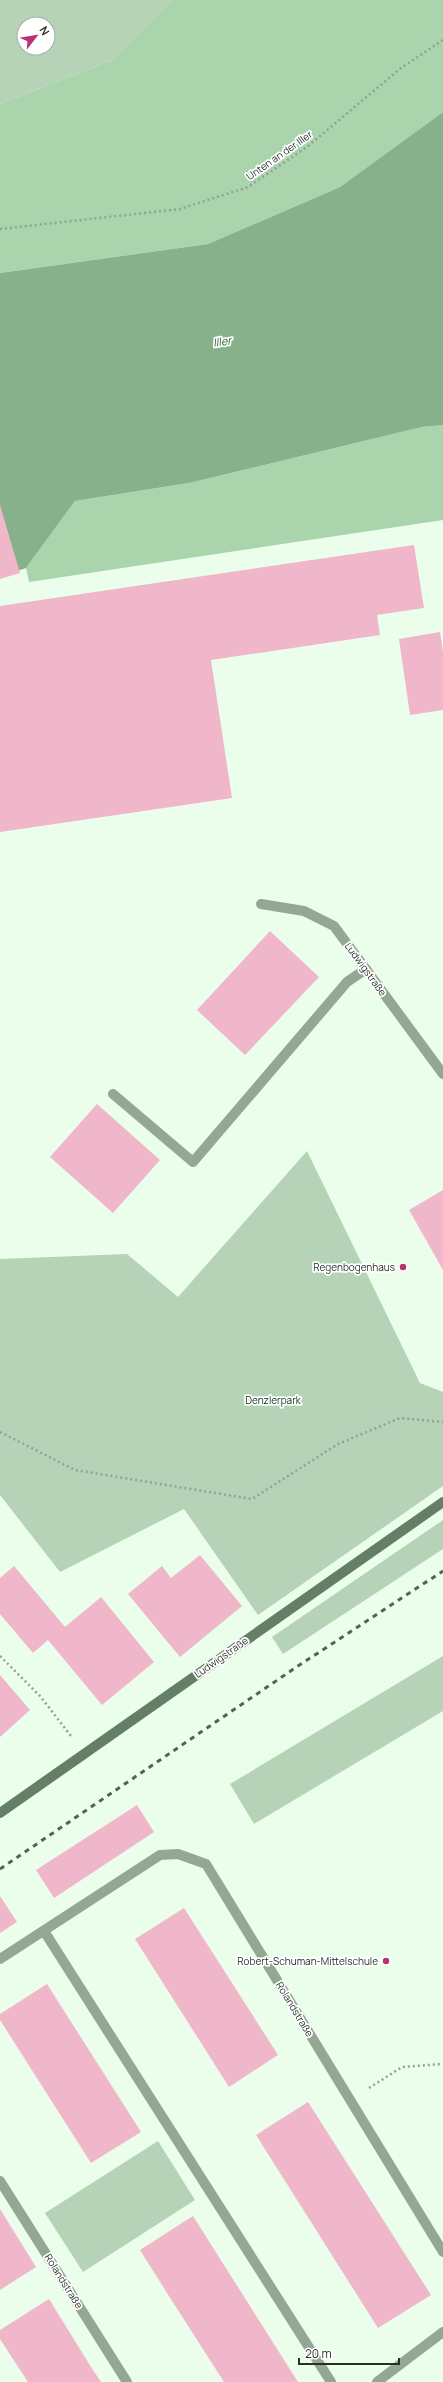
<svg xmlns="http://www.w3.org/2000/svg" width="443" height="2382" font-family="Manrope,sans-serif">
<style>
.green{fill:#b6d3b8;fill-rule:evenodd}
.forest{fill:#a9d4ac}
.water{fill:#87b18b}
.building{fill:#f0b6ca}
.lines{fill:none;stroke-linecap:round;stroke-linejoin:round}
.path{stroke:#93a293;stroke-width:2.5;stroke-dasharray:2 3;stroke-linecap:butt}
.lane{stroke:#94a795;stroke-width:10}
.street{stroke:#94a795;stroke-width:10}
.secondary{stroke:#657f67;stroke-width:10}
.rail{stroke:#556155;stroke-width:3;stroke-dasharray:5 5;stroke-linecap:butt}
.poi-dot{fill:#ba3271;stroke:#fff;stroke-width:1.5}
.labels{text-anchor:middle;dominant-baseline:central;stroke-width:3.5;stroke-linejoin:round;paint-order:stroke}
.street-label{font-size:10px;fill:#273027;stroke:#fff}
.poi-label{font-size:10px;fill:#273027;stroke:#fff;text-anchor:end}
.park-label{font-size:10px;fill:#03330e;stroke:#fff}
.water-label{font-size:11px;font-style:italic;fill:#286332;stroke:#fff}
</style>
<rect width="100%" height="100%" fill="#eafeeb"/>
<g class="green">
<path d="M0,0h172l-60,60 -112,44zM24,24h24v24h-24z"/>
<path d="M307,1151l113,232 23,9v94l-185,129 -74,-106 -124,63 -60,-77v-236l127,-5 51,43z"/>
<path d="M443,1520v29l-160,105 -11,-17z"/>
<path d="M443,1656v55l-189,113 -24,-40z"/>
<path d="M158,2141l37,59 -112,72 -38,-59z"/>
</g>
<g class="forest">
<path d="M172,0h271v112l-103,75 -132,57 -208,29v-169l112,-44z"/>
<path d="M443,425v95l-414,62 -3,-14 49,-67 114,-18 233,-56z"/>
</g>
<path class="water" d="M443,112v313l-21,2 -233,56 -114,18 -49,67 -26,9v-304l208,-29 132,-57z"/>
<g class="building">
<path d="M0,505l20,68 -20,6z"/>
<path d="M414,545l10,63 -47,7 3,20 -169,25 21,138 -232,34v-226z"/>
<path d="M440,632l3,20v58l-33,5 -11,-76z"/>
<path d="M270,931l49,46 -74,78 -48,-45z"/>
<path d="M97,1104l63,56 -47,53 -63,-56z"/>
<path d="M443,1190v80l-34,-60z"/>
<path d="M200,1555l42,51 -62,51 -52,-63 34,-28 9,12z"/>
<path d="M14,1566l51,61 36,-30 53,65 -52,43 -54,-65 -15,13 -33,-39v-36z"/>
<path d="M0,1675l30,35 -30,27z"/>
<path d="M137,1805l17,27 -100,66 -18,-28z"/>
<path d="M0,1896l17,26 -17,11z"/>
<path d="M184,1908l94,147 -49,32 -94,-148z"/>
<path d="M47,1984l94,148 -50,31 -91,-143v-6z"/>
<path d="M308,2102l123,193 -53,33 -122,-193z"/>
<path d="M0,2209l36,58 -36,23z"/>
<path d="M193,2216l55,87 50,79h-74l-57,-89 -27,-43z"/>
<path d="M49,2299l42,68 10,15h-73l-28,-43v-9z"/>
</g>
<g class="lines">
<g class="path">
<path d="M0,229l180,-20 68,-22 59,-40 94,-79 42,-28"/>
<path d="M0,1432l75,38 177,29 86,-55 62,-26 43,4"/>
<path d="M0,1656l40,40 31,40"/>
<path d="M369,2088l33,-21 40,-3"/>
</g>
<g class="lane">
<path d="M113,1094l80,68 154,-180 19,-13"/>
<path d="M44,1931l287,451"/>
<path d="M0,2181l127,201"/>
</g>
<g class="street">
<path d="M261,904l43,7 30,15 109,148"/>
<path d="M0,1959l160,-104 18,-1 28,10 237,388"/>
<path d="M377,2382l66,-50"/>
</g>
<path class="secondary" d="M0,1813l443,-311"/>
<path class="rail" d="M0,1869l295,-201 148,-97"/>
</g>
<g class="poi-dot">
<circle cx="403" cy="1267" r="4"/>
<circle cx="386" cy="1961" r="4"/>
</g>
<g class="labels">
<g class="street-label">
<text transform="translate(279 155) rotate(-35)">Unten an der Iller</text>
<text transform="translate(366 969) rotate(54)">Ludwigstraße</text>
<text transform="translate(221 1657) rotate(-35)">Ludwigstraße</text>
<text transform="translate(295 2009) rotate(59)">Rolandstraße</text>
<text transform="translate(64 2281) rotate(58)">Rolandstraße</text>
</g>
<g class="poi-label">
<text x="395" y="1267">Regenbogenhaus</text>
<text x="378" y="1961">Robert-Schuman-Mittelschule</text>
</g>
<g class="park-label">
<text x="273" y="1400">Denzlerpark</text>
</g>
<g class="water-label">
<text transform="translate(222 341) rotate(-9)">Iller</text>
</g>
</g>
<g transform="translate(36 36) rotate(59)"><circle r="19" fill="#ffffff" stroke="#a9aca9"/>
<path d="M0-3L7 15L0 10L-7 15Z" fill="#ba3271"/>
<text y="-6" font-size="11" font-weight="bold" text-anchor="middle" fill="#273027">N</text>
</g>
<path d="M299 2358v6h100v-6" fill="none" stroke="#273027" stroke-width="2"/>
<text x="305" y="2358" font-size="12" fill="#273027" stroke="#ffffff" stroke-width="3" paint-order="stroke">20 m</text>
</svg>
